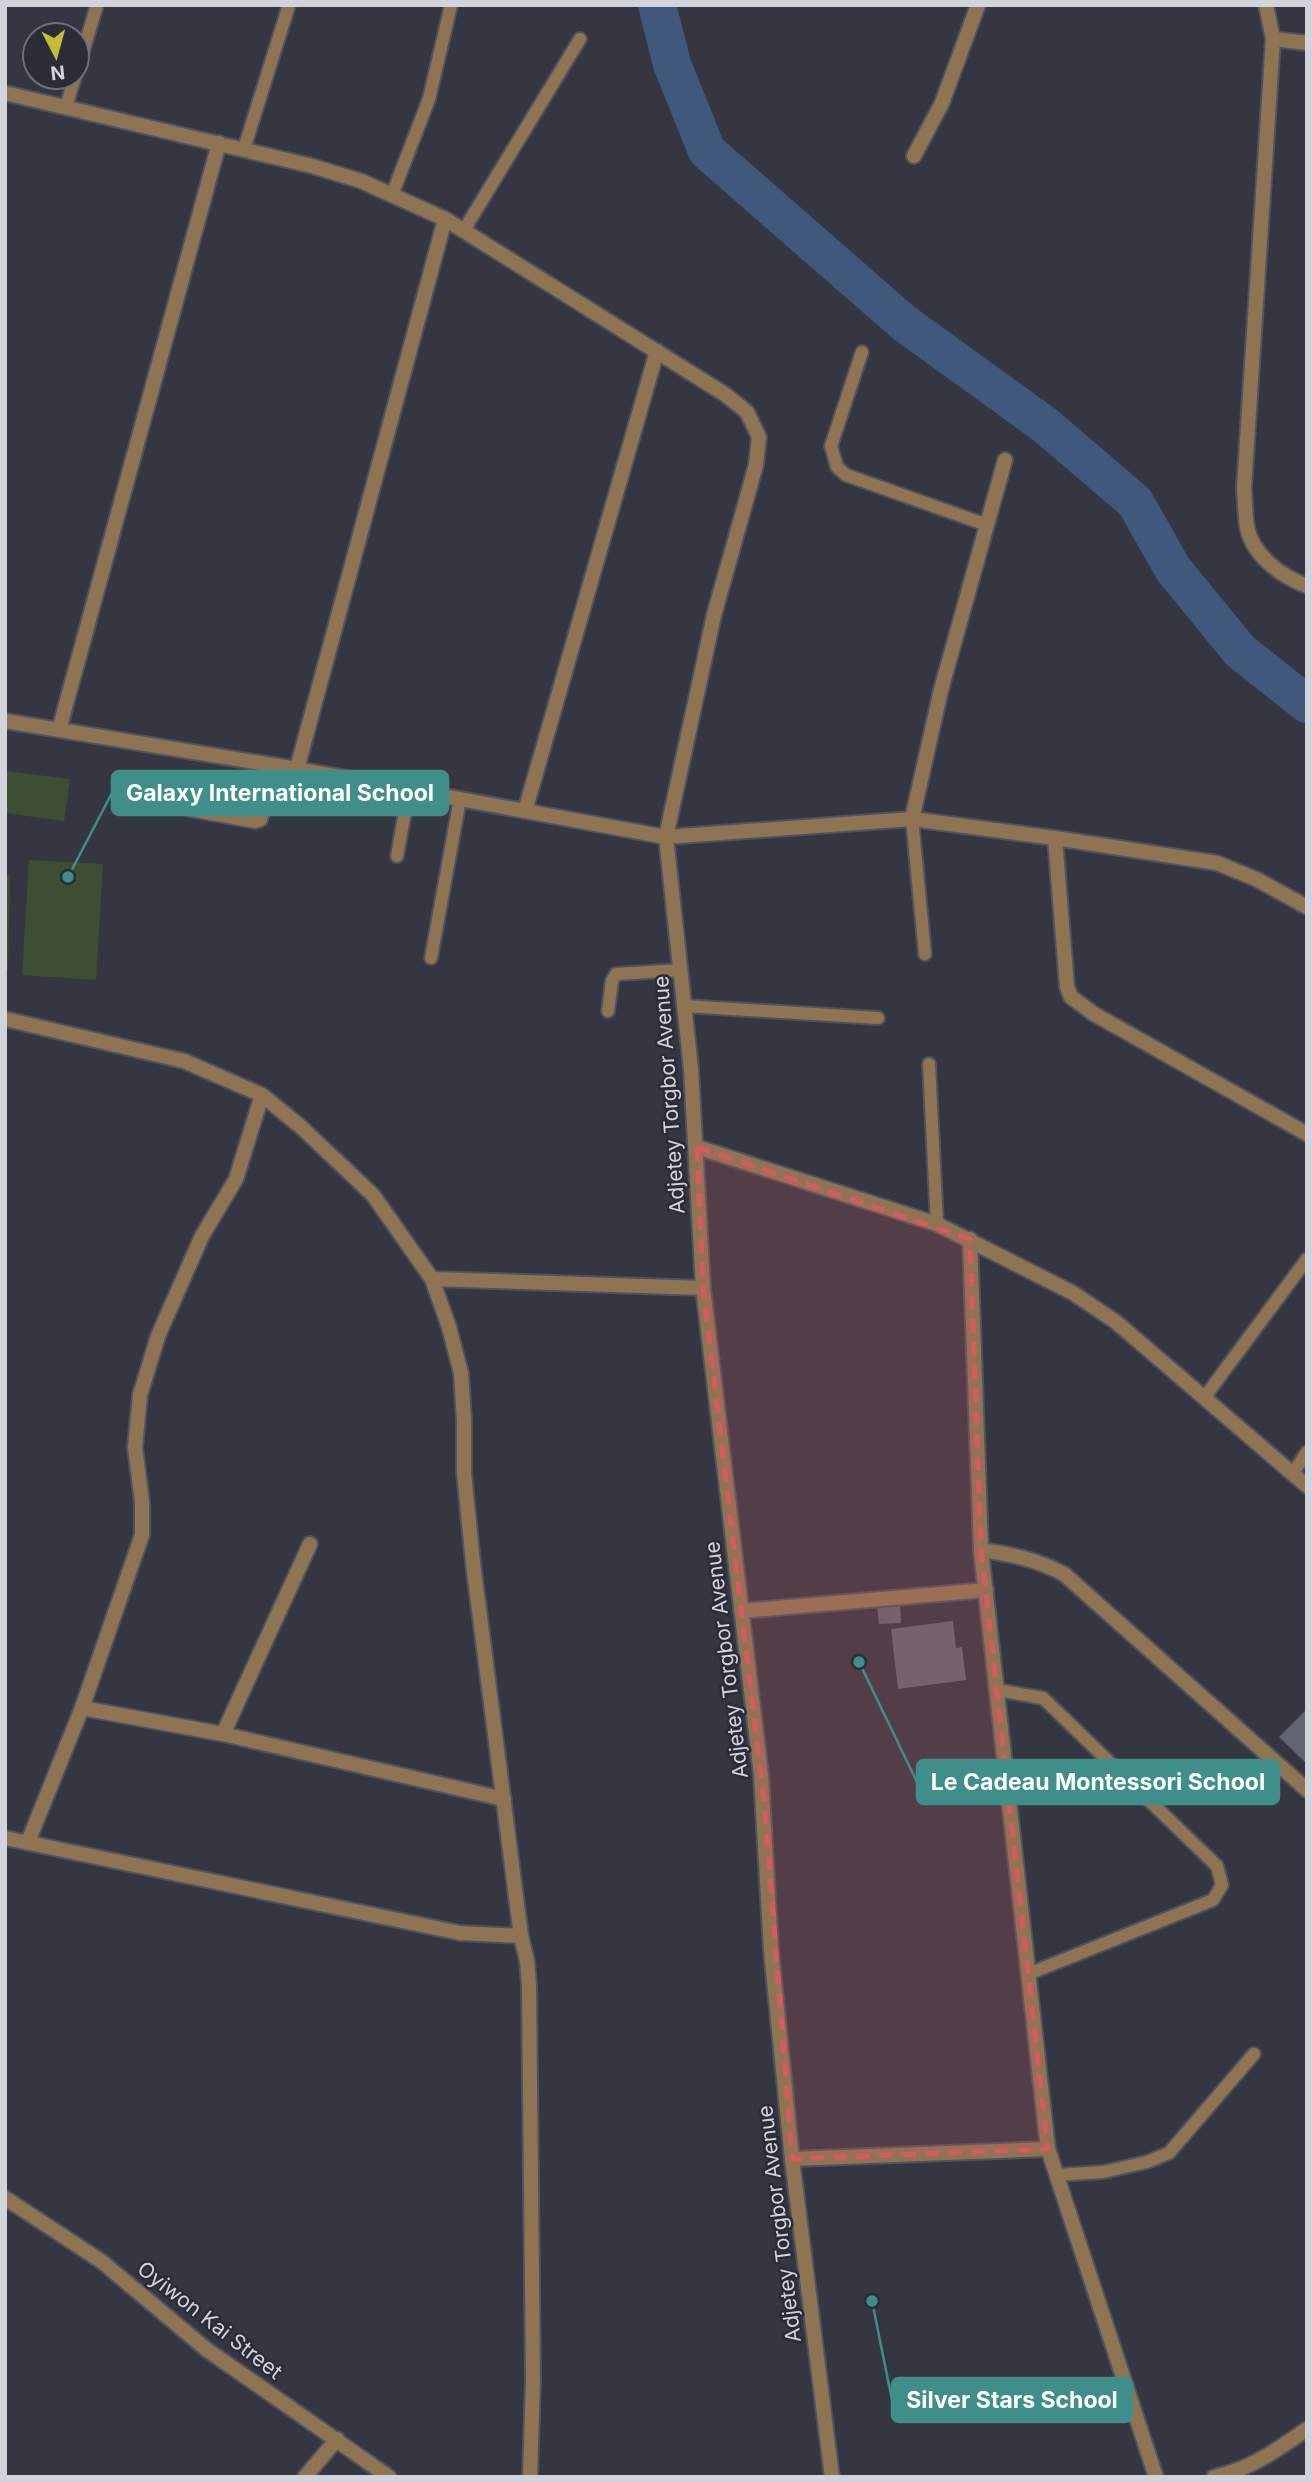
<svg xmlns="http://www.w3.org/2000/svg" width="1312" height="2482" font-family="Inter,sans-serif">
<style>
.green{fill:#3e4e33}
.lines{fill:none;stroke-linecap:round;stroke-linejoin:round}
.river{stroke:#3f587c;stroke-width:38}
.building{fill:#606470}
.lane-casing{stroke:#50535e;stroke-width:16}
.street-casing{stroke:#50535e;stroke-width:18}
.lane{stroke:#8f7454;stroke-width:12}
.street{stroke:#8f7454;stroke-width:14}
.marked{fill:#d45c5e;fill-opacity:0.2;stroke:#d45c5e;stroke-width:5;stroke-dasharray:14 9;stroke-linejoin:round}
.labels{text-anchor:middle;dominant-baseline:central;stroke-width:5;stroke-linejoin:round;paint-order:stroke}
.street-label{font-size:21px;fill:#d1d4db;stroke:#2a2d38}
.leader{fill:none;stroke:#408e89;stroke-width:2.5}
.callout-dot{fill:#408e89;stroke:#2a2d38;stroke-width:2.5}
.callout{fill:#408e89;stroke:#408e89;stroke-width:2.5}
.callout-label{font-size:23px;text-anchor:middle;font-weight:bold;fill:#fff}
</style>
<rect width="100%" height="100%" fill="#343742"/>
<g class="green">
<path d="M5,771l65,8 -6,42 -59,-8z"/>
<path d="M29,860l74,4 -7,116 -74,-5z"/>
<path d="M5,875h5l-2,95h-3z"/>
</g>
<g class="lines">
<path class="river" d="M657,5l15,59 35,87 197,172 141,102 90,77 38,67 67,82 67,53"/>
</g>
<g class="building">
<path d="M900,1603l1,20 -22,1 -2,-19z"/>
<path d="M953,1621l3,27 6,-1 4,33 -68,9 -7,-60z"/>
<path d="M1307,1709v55l-28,-27z"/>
</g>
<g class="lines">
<g class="lane-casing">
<g id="lane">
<path d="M77,72l20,-67"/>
<path d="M66,107l9,-30"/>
<path d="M244,149l45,-144"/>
<path d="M392,195l37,-96 22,-94"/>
<path d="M464,230l116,-191"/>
<path d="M862,352l-31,94 6,21 9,8 141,50"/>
<path d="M190,810l65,12 6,-2 5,-19 8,-4 18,1 3,-5 2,-24"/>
<path d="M912,819l13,135"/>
<path d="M397,856l12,-66"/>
<path d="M431,958l29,-159"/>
<path d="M685,1006l193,12"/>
<path d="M608,1011l4,-30 4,-7 65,-4"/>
<path d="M929,1064l8,160"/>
<path d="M1204,1398l103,-139"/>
<path d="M1293,1473l14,-21"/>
<path d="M997,1690l46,8 174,168 5,19 -9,15 -185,74"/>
<path d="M1057,2175l46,-3 44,-10 22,-9 85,-99"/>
</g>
</g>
<g class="street-casing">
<g id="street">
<path d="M1266,5l7,34 -29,449c1,13 1,26 3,39 6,29 34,49 60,59"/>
<path d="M1273,39l34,4"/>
<path d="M5,93l307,73 49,15 84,38 281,176 21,17 12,25 -3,28 -42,150 -48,222 25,232 12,219 58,487 10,175 21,209 40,318"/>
<path d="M914,156l28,-53 36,-98"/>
<path d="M5,721l292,48 369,68 246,-18 143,19 162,25 39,16 51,28"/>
<path d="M59,730l160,-587"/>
<path d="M297,769l148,-550"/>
<path d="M525,811l132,-460"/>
<path d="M912,819l29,-129 64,-230"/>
<path d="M1055,838l12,149 4,10 23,17 213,120"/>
<path d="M5,1019l179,42 78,34 39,32 72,68 59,84 17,48 12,46 3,47v53l9,90 48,373 -61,-3 -455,-95"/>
<path d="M697,1147l240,77 136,69 43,29 191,164"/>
<path d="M970,1239l11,311 67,599 108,328"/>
<path d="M432,1279l271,9"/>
<path d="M981,1550c31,4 56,10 83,24l243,216"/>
<path d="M741,1611l245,-21"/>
<path d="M82,1708l141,26 281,65"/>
<path d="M223,1734l87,-190"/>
<path d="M28,1842l54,-134 60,-173v-33l-7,-55 5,-52 18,-59 44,-100 34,-57 26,-84"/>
<path d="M521,1936l6,25 2,24 4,395 -3,97"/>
<path d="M792,2159l256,-10"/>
<path d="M5,2198l96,63 105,88 183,128"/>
<path d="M305,2477l32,-38"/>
<path d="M1214,2477c37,-8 63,-27 93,-48"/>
</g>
</g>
<use href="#lane" class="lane"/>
<use href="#street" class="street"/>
</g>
<path class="marked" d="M697,1147l273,92 11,311 67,599 -256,10 -27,-348 -62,-523z"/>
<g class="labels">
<g class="street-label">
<text transform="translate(669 1095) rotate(-94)">Adjetey Torgbor Avenue</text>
<text transform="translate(726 1660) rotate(-97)">Adjetey Torgbor Avenue</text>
<text transform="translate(779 2224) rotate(-97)">Adjetey Torgbor Avenue</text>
<text transform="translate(210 2320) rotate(38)">Oyiwon Kai Street</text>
</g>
</g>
<path class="leader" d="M68 877L112 793M859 1662L917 1782M872 2301L892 2400"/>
<g class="callout-dot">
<circle cx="68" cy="877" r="7"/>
<circle cx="859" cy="1662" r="7"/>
<circle cx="872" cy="2301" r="7"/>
</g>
<g class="callout">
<rect x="112" y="771" width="336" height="44" rx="7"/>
<rect x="917" y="1760" width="362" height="44" rx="7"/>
<rect x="892" y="2378" width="240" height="44" rx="7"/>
</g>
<g class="callout-label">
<text x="280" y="801">Galaxy International School</text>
<text x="1098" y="1790">Le Cadeau Montessori School</text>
<text x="1012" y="2408">Silver Stars School</text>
</g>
<rect width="1312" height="2482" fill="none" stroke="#d1d4db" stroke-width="14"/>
<g transform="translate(56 56) rotate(174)"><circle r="33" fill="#2a2d38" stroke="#6d7079" stroke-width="2"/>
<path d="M0-5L12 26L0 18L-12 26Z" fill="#c8bb3b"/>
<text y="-10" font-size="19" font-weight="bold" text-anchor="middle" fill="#d1d4db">N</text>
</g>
</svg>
